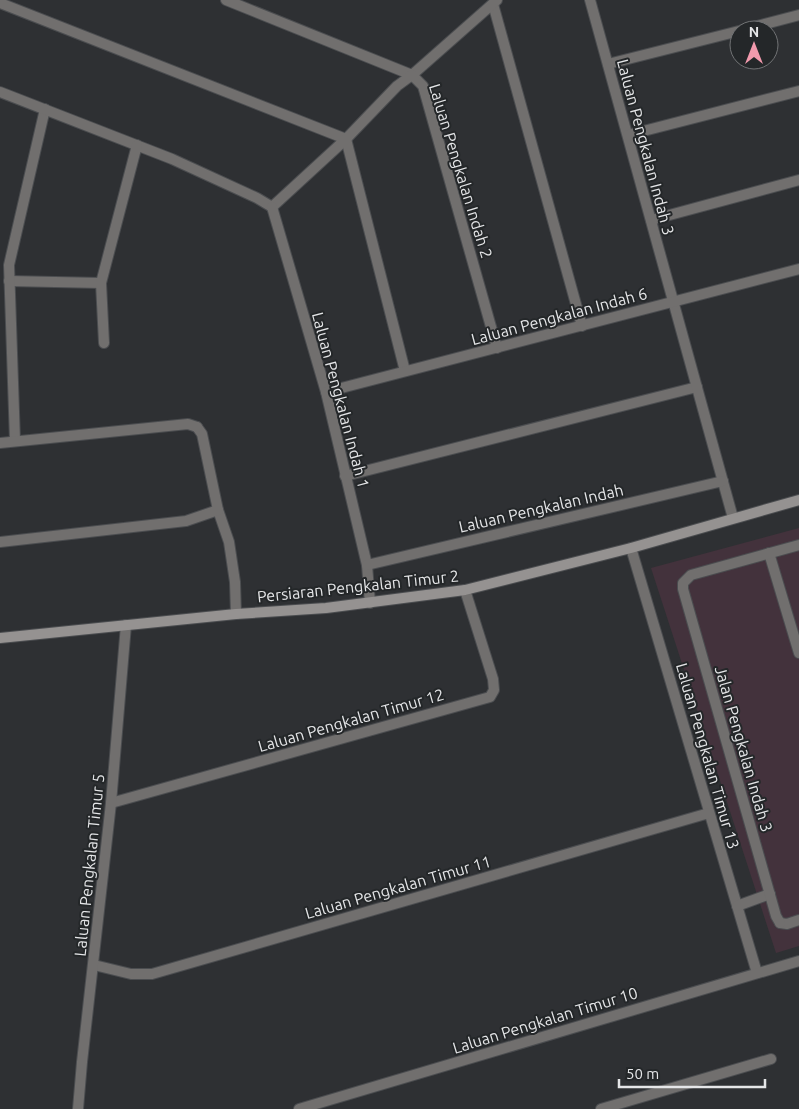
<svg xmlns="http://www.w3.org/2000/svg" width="799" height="1109" font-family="Ubuntu,sans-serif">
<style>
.commercial{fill:#43323c}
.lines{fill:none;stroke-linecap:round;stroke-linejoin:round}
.lane-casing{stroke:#4b4d50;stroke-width:12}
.street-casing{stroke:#4b4d50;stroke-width:12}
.secondary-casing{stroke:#4b4d50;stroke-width:12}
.lane{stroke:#716f6e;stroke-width:10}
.street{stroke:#716f6e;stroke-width:10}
.secondary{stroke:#959291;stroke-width:10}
.labels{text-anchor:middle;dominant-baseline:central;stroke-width:4;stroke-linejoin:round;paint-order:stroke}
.street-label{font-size:16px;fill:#e5e6e8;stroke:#242729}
</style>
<rect width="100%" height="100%" fill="#2e3033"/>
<path class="commercial" d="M799,528v418l-23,7 -125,-385z"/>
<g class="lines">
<g class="lane-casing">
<g id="lane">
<path d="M0,3l346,136 59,232"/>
<path d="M493,4l89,322"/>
<path d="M742,30l57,-15"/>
<path d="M608,64l131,-33"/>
<path d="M651,220l148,-40"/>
<path d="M9,281l92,2"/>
<path d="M15,441l-6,-176 36,-156"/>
<path d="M345,476l352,-89"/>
<path d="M218,510l11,32 6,40 1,32"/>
<path d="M0,542l186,-21 32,-11 -16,-76 -5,-7"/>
<path d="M769,553l30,100"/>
<path d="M780,923l7,1 12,-4"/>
<path d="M601,1109l170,-50"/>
</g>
</g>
<g class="street-casing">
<g id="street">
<path d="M226,0l186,75 85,-75"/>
<path d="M590,0l143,518"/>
<path d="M0,92l172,67 85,39 15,9"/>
<path d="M628,135l171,-44"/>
<path d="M272,207l74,-68 51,-53 15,-11 11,11 74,262"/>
<path d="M272,207l54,185 41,173 3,38"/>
<path d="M104,343l-3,-60 36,-138"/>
<path d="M326,392l473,-123"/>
<path d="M0,443l188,-19 9,3"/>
<path d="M631,548l126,425"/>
<path d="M367,565l356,-84"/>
<path d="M111,803l379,-106 4,-7 -1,-11 -28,-89"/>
<path d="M737,906l33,-12"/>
<path d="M780,923l-4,-7 -93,-327v-6l8,-8 108,-30"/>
<path d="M94,965l37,9h21l557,-161"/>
<path d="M78,1109l4,-47 29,-259 15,-178"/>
<path d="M299,1109l500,-148"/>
</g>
</g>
<g class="secondary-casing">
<path id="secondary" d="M0,638l236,-24 90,-6 139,-18 166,-42 168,-48"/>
</g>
<use href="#lane" class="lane"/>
<use href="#street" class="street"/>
<use href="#secondary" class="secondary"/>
</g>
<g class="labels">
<g class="street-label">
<text transform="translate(646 147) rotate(75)">Laluan Pengkalan Indah 3</text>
<text transform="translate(461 171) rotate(73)">Laluan Pengkalan Indah 2</text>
<text transform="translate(559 316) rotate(-15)">Laluan Pengkalan Indah 6</text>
<text transform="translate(341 400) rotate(75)">Laluan Pengkalan Indah 1</text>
<text transform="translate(541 508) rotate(-13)">Laluan Pengkalan Indah</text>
<text transform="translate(358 586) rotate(-6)">Persiaran Pengkalan Timur 2</text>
<text transform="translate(351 720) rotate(-16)">Laluan Pengkalan Timur 12</text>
<text transform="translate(744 749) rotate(74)">Jalan Pengkalan Indah 3</text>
<text transform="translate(708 756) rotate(74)">Laluan Pengkalan Timur 13</text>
<text transform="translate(89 865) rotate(-84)">Laluan Pengkalan Timur 5</text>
<text transform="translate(398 887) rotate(-16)">Laluan Pengkalan Timur 11</text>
<text transform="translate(545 1020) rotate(-17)">Laluan Pengkalan Timur 10</text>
</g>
</g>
<g transform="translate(754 45)"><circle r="24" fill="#242729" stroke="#717375"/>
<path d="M0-4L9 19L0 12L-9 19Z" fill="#f29aad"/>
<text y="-8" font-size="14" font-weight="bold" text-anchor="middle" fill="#e5e6e8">N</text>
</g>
<path d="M619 1079v8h146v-8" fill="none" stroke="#e5e6e8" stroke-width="2.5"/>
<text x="626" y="1079" font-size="15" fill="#e5e6e8" stroke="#242729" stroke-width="4" paint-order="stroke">50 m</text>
</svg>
